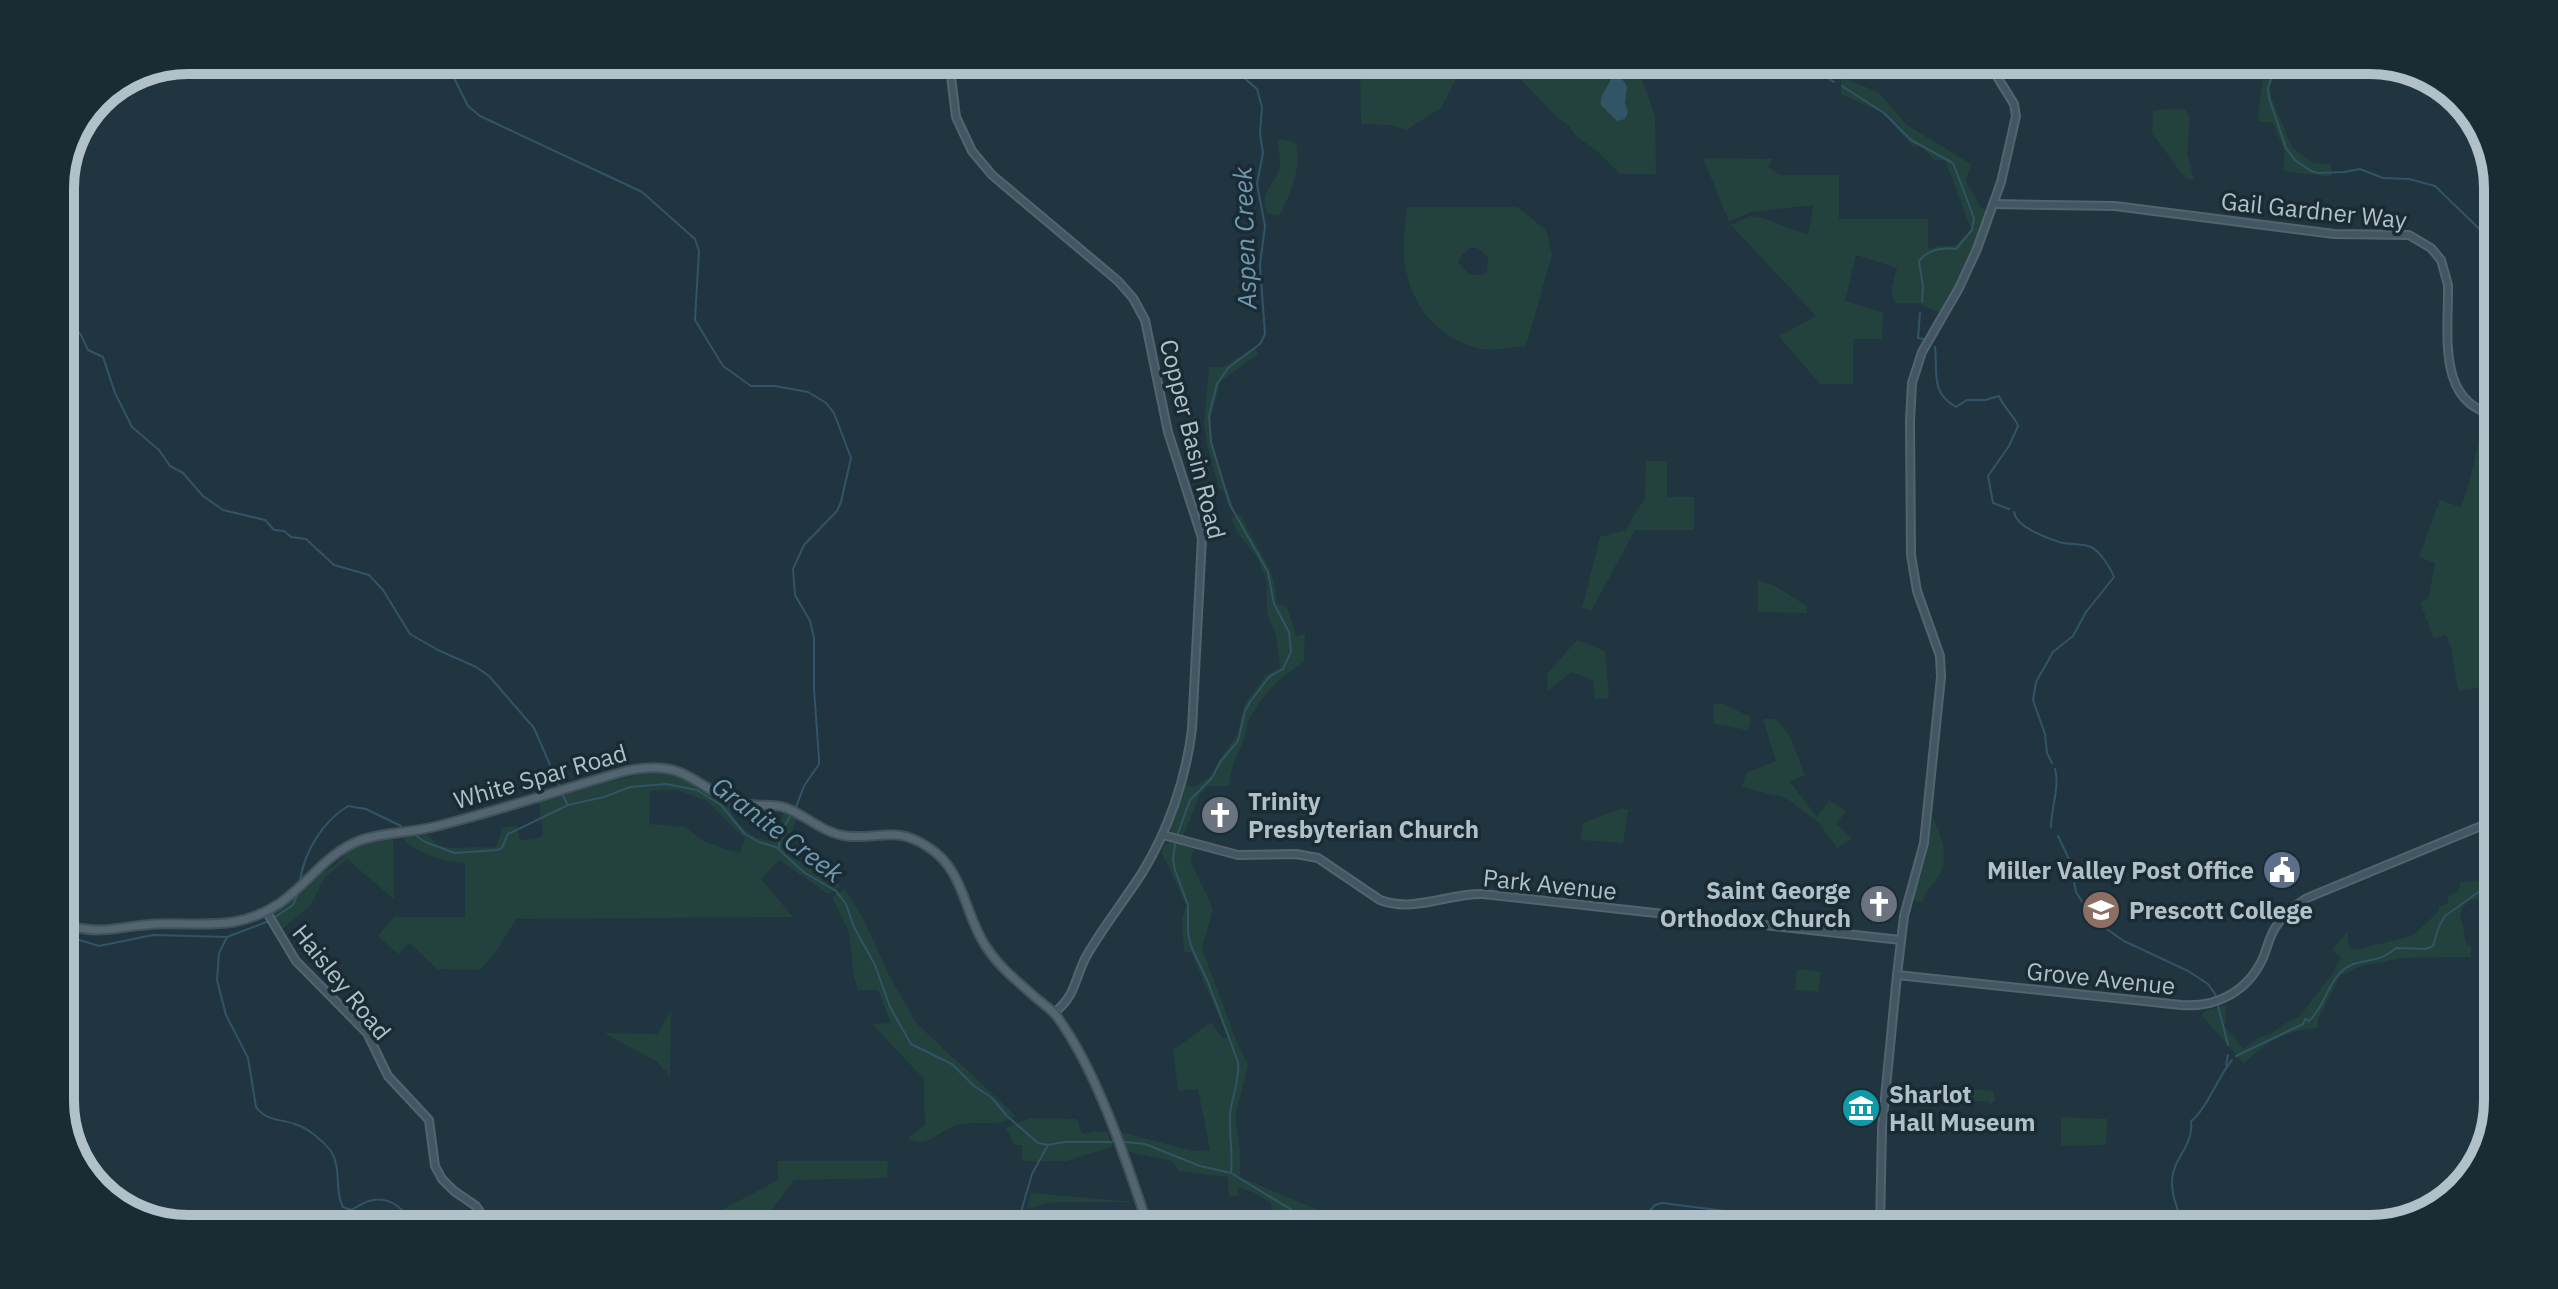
<svg xmlns="http://www.w3.org/2000/svg" width="2558" height="1289" font-family="'IBM Plex Sans',sans-serif">
<style>
.green{fill:#23413d;fill-rule:evenodd}
.water{fill:#315466}
.lines{fill:none;stroke-linecap:round;stroke-linejoin:round}
.stream{stroke:#315466;stroke-width:2}
.secondary-casing{stroke:#54646d;stroke-width:10}
.primary-casing{stroke:#42525b;stroke-width:11}
.secondary{stroke:#435663;stroke-width:6}
.primary{stroke:#536570;stroke-width:7}
.labels{text-anchor:middle;dominant-baseline:central;stroke-width:7;stroke-linejoin:round;paint-order:stroke}
.street-label{font-size:24px;fill:#b1c1ca;stroke:#1b2b34}
.poi-label{font-size:24px;font-weight:bold;fill:#b1c1ca;stroke:#1b2b34;text-anchor:start}
.water-label{font-size:26px;font-style:italic;fill:#6f9ab1;stroke:#1b2b34}
.rim{fill:none;stroke:#b1c1ca;stroke-width:10}
</style>
<rect width="100%" height="100%" fill="#213540"/>
<g class="green">
<path d="M1360,60h106l-25,48 -35,22 -15,-5 -30,-1z"/>
<path d="M1492,60h143l20,56 1,58h-36l-21,-21 -22,-16 -9,-12 -11,-8 -41,-42z"/>
<path d="M2273,60h13l-16,26 1,11 21,50 21,16 18,1 1,13 -49,-6 2,-19 -12,-29 -15,-2c2,-18 2,-48 15,-61z"/>
<path d="M1841,77l37,15 29,33 64,39 -5,17 15,26 6,3 -23,60 -22,44 -25,-11h-22l-4,-12 6,-23 -41,-13 -11,46 38,11 -1,27h-29v45h-33l-41,-48 37,-20 -85,-91 19,-9 13,2 45,17 6,-30 -64,7 -21,10 -26,-64 69,1 -4,8 13,8h58v44h89v30l11,-3h16l16,-17 -26,-69h-11l-12,-13 -9,-1 -32,-34 -40,-18z"/>
<path d="M2185,109l5,8 -3,36 7,27 -9,-2 -33,-45 1,-23z"/>
<path d="M1282,139l14,4c6,24 -6,52 -17,73l-12,-3c-10,-24 14,-30 13,-53 0,-7 -3,-12 -2,-19z"/>
<path d="M1407,207h110l29,23 6,25 -26,91c-14,1 -30,5 -44,3 -48,-10 -77,-50 -78,-99 -1,-14 2,-29 3,-43zM1470,248h7l11,9 -1,14 -4,4h-13l-12,-13 4,-7z"/>
<path d="M1255,347l3,7 -38,28c-2,11 -6,20 -8,30 -7,25 15,75 23,100h-3l-8,-20 -5,-4 -12,-43 -3,-21 5,-57h14z"/>
<path d="M2484,420l14,3v261l-40,7 -7,-43 -5,-13 -12,4 -14,-37 8,-3 7,-36 -16,-6 21,-57 21,7 8,-23z"/>
<path d="M1646,461h21v36h27v33h-59l-44,81 -9,-3 18,-71 25,-7 20,-32z"/>
<path d="M1241,515c14,33 34,49 36,88l10,4 9,29 9,-2 -1,28c-24,15 -42,32 -55,58 -3,8 -3,17 -7,24 -7,14 -11,26 -13,42h-21l-8,8 -17,42 -10,-2 -3,-6 12,-43 13,2 18,-13 6,-14 18,-25 8,-31 20,-28 15,-9 -4,-32 -9,-22v-32l-10,-24 -20,-25 -6,-14z"/>
<path d="M1758,580l17,6 32,20v7l-49,-1z"/>
<path d="M1577,640l28,11 4,47 -14,1 -2,-19 -22,-8 -23,19 -1,-17z"/>
<path d="M1713,704h10l28,13 -3,13 -34,-6z"/>
<path d="M1763,719h14l13,18 15,38 -15,7 27,35 12,-17 17,11 -10,13 16,14 -15,10 -19,-26 -32,-24 -44,-11 4,-14 30,-12z"/>
<path d="M647,772c35,0 57,19 87,33l-3,8c12,18 21,26 44,29l9,-31 13,5 -12,37 56,33 -13,8 -49,-34 -18,19 32,38 -277,2 -19,31 -17,20 -43,-1 -27,-26 -12,11 -20,-18 16,-19h71v-54c-23,-1 -41,-8 -60,-21l-1,-7 20,-3c18,20 27,16 51,15 7,0 13,1 21,0l7,-20 14,-1 3,14 14,-1 9,-4 -4,-34zM677,790l30,11 38,38 -5,13 -15,-3 -22,-8 -18,-14 -36,-3 1,-33z"/>
<path d="M1620,809h8l-5,34 -43,-3 3,-17z"/>
<path d="M1933,818c9,20 18,41 3,62 -6,8 -12,13 -13,22l-10,-1 13,-45z"/>
<path d="M2498,833v51l-14,15 -13,1 -9,8 -2,7 7,30 4,1v11l-69,1 -42,8 -20,10 -22,43v9c-28,0 -56,16 -74,36l-42,-48 1,-4 23,-7 -1,21 18,23 17,-12 11,-3 15,-11 13,-6 32,-42 10,-17 -9,-8 16,-19v14l6,5 58,-14 27,-25 -1,-4 9,-3 2,-9 9,-3 3,-10 29,-3 7,-32 -3,-7z"/>
<path d="M393,836l1,63 -47,-40 -23,19 -14,28 -29,24 -7,-14 1,-3 37,-35 22,-12 16,-17 21,-8z"/>
<path d="M1170,842l24,5 -3,15 22,47 -11,39 34,92 12,25 -13,52 5,33v27l97,41 7,6 17,2v3l-62,-3 -1,-11h-27v-12l-14,-9 -19,-7v9h-9l-1,-19 -49,-6 -7,-10 -45,-9 -7,-20 73,19 17,-1 -12,-61 -20,2 -5,-41 38,-28 12,17 5,-2 -37,-85h-7l-2,-32 4,-15 -25,-54 4,-7z"/>
<path d="M845,889l19,31 25,55 27,48 100,93c-23,14 -38,2 -62,10 -16,6 -29,24 -46,12l17,-13 -1,-46 -52,-55 19,-1 -13,-33h-20l-4,-13 -5,-45 -17,-35z"/>
<path d="M1797,969l24,3 -3,20 -23,-2z"/>
<path d="M671,1011l-1,65 -14,-15 -52,-28 53,1z"/>
<path d="M1965,1088l28,3 2,9 -4,5 -2,-3 -46,-5v-7l21,2z"/>
<path d="M2061,1117l46,2 -1,26 -45,1z"/>
<path d="M1030,1118l47,1 5,15 12,-3 13,1 6,14 -46,15h-45v-16h-8l-8,-17z"/>
<path d="M778,1161h110l-1,17 -93,2 -37,49h-59v-17h20l60,-32z"/>
<path d="M1031,1193l104,9h-82l-26,7z"/>
<path d="M1667,1220l50,2 14,7h-78l-1,-2 -9,2 13,-8z"/>
</g>
<path class="water" d="M1596,60h13l18,26 -2,17 3,9 -3,7 -8,2 -16,-16c-2,-13 9,-17 10,-29z"/>
<g class="lines">
<g class="stream">
<path d="M445,60l23,46 12,10 162,76 53,47 4,12 -4,69 28,46 28,20h24l33,6 18,11 8,10 17,45 -10,44 -4,9 -33,34 -11,24 2,26 15,26 4,17v51l5,70v5l-15,22 -8,21"/>
<path d="M1806,60l2,5 26,17"/>
<path d="M2282,60l-11,19 -3,9 1,10 17,50 9,12 16,11 7,2 26,-1 16,-3 23,9 26,1 26,7 63,61"/>
<path d="M1842,86l42,27 27,27 42,23 21,55 -2,12 -16,19c-15,-2 -28,0 -37,12l4,26 -1,15"/>
<path d="M60,310l21,25 7,15 15,7 12,36 17,34 27,23 11,16 13,7 20,23 20,14 42,10 9,10 10,1 7,6 15,2 28,26 35,10 14,15 27,44 28,16 38,17 13,9 45,52 26,60"/>
<path d="M1920,313l-2,25 5,1"/>
<path d="M1935,347c3,27 -5,45 21,60l11,-7h18l14,-4c5,12 16,21 19,30l-9,20 -21,30 5,27 16,6"/>
<path d="M2014,512c2,15 31,25 45,30 10,3 23,1 32,5 9,4 20,22 23,30l-28,35 -13,24 -20,16 -17,30 -3,18 12,34 2,19 5,10"/>
<path d="M562,794l6,11"/>
<path d="M2051,827c0,-19 9,-40 4,-58"/>
<path d="M1178,833l12,-33 21,-21 10,-18 17,-20 7,-30 5,-9 19,-25 14,-8 8,-17 -2,-20 -15,-28 -6,-32 -38,-67 -19,-63 -2,-26 8,-32 11,-16 32,-24 5,-10 -5,-69 5,-39 -8,-42 6,-31 -3,-19 2,-27 -5,-18 -22,-19 -5,-10"/>
<path d="M415,835l10,7 30,11 42,-3 5,-2 6,-14 60,-29 36,-8 26,-10 36,-3 31,6 24,15 24,29 14,8 17,5 29,26 31,18 10,13 8,23 21,38 15,42 21,37 41,20 22,22 18,12 15,18 31,27 10,2 17,-3h47"/>
<path d="M2058,836l12,25 6,31 12,19 11,13 25,17 64,30 20,13 7,10 13,51"/>
<path d="M1175,844l-2,15 2,11 13,35v28l3,13 17,36 30,80c2,18 -6,34 -8,52 -1,19 3,39 1,59"/>
<path d="M779,848l1,-13 10,-19"/>
<path d="M300,880c5,-29 22,-58 48,-74l18,3 35,17"/>
<path d="M274,918l19,-13 6,-14"/>
<path d="M60,934l39,12 54,-11 74,2 42,-16"/>
<path d="M227,937l-8,16 -2,27 9,35 22,43 8,49c10,14 24,12 39,17 13,4 28,17 36,27 11,18 3,40 12,56l8,3c6,-3 11,-7 18,-9 22,-7 38,11 47,28"/>
<path d="M2236,1056l67,-32 2,-5 4,2c16,-15 17,-34 31,-48 17,-18 35,-6 56,-25l30,1 7,-3 6,-20 6,-10 39,-28 10,-10 4,-20"/>
<path d="M2226,1065l2,-10"/>
<path d="M1125,1142l20,2 55,22 31,7 92,56"/>
<path d="M1760,1213l22,6h89"/>
<path d="M1890,1218h79l47,5 29,6"/>
<path d="M1016,1229l16,-55 16,-29"/>
<path d="M1634,1229l21,-24 7,-2 79,10"/>
<path d="M2061,1229h8"/>
<path d="M2184,1229c-4,-16 -13,-32 -12,-49 1,-22 22,-34 19,-59 14,-9 28,-46 41,-61"/>
</g>
<g class="secondary-casing">
<g id="secondary">
<path d="M949,60l7,57 16,34 20,24 126,106 15,17 12,22 23,112 34,106 -10,191c-6,50 -24,102 -50,144 -18,28 -39,54 -55,82 -13,23 -10,40 -33,58"/>
<path d="M1994,204l121,2 219,28 75,1 22,13 10,12 7,25c1,46 -13,121 50,130"/>
<path d="M1163,835l75,20 58,-1 22,4 62,42c34,13 68,-7 103,-6l418,46"/>
<path d="M266,911l30,50 71,72 21,43 41,44 6,46 7,13 12,12 22,15 16,23"/>
<path d="M1897,975l284,30c36,3 67,-14 82,-47 4,-10 6,-20 12,-30 8,-13 19,-22 32,-30l191,-79"/>
<path d="M1880,1229l2,-101 15,-153 7,-59 20,-73 17,-166 -1,-21 -23,-65 -6,-36 -1,-134 2,-38 10,-31 37,-64 18,-39 24,-67 15,-66 -2,-12 -21,-34 -24,-10"/>
</g>
</g>
<g class="primary-casing">
<path id="primary" d="M60,923c42,14 56,3 96,1 47,-2 81,8 124,-21 29,-20 46,-50 81,-63 23,-8 48,-7 72,-13 65,-16 129,-38 193,-56 67,-14 66,20 119,33 14,3 28,-1 41,4 21,8 37,25 60,28 34,4 49,-11 82,11 36,22 36,66 57,98 13,21 32,36 50,52 8,7 17,12 23,21 40,55 69,145 91,211"/>
</g>
<use href="#secondary" class="secondary"/>
<use href="#primary" class="primary"/>
</g>
<defs>
<g id="church-disc" transform="scale(2)"><circle r="9.5" fill="#6b7280" stroke="#1b2b34"/><path d="M-1.2-6h2.4v3.5h3.3v2.4h-3.3V6h-2.4V-.1h-3.3v-2.4h3.3Z" fill="#fff"/></g>
<g id="civic-disc" transform="scale(2)"><circle r="9.5" fill="#5c6f8a" stroke="#1b2b34"/><path d="M-.6-6.5H3V-4.5H.6V-3L4-1V1h2V6H-6V1h2V-1L-.6-3ZM-1.2 2.5V6h2.4V2.5Z" fill="#fff"/></g>
<g id="university-disc" transform="scale(2)"><circle r="9.5" fill="#8d6e63" stroke="#1b2b34"/><path d="M0-5L7-2L0 1L-7-2ZM-4 1L0 2.5L4 1V4Q0 6-4 4Z" fill="#fff"/></g>
<g id="museum-disc" transform="scale(2)"><circle r="9.5" fill="#0f9aa8" stroke="#1b2b34"/><path d="M0-6L6-3V-2H-6V-3ZM-5-1h2V3h-2ZM-1-1h2V3h-2ZM3-1h2V3H3ZM-6 4H6V6H-6Z" fill="#fff"/></g>
</defs>
<g fill-rule="evenodd">
<use href="#church-disc" x="1220" y="815"/>
<use href="#civic-disc" x="2282" y="870"/>
<use href="#church-disc" x="1879" y="904"/>
<use href="#university-disc" x="2101" y="910"/>
<use href="#museum-disc" x="1861" y="1108"/>
</g>
<g class="labels">
<g class="street-label">
<text transform="translate(2314 210) rotate(6)">Gail Gardner Way</text>
<text transform="translate(1193 439) rotate(76)">Copper Basin Road</text>
<text transform="translate(540 776) rotate(-16)">White Spar Road</text>
<text transform="translate(1550 884) rotate(6)">Park Avenue</text>
<text transform="translate(2101 978) rotate(6)">Grove Avenue</text>
<text transform="translate(342 982) rotate(51)">Haisley Road</text>
</g>
<g class="poi-label">
<text x="1248" y="801">Trinity<tspan x="1248" dy="28">Presbyterian Church</tspan></text>
<text x="2254" y="870" text-anchor="end">Miller Valley Post Office</text>
<text x="1851" y="890" text-anchor="end">Saint George<tspan x="1851" dy="28">Orthodox Church</tspan></text>
<text x="2129" y="910">Prescott College</text>
<text x="1889" y="1094">Sharlot<tspan x="1889" dy="28">Hall Museum</tspan></text>
</g>
<g class="water-label">
<text transform="translate(1244 238) rotate(-92)">Aspen Creek</text>
<text transform="translate(778 829) rotate(37)">Granite Creek</text>
</g>
</g>
<path d="M0 0H2558V1289H0ZM188 74H2370A114 114 0 0 1 2484 188V1101A114 114 0 0 1 2370 1215H188A114 114 0 0 1 74 1101V188A114 114 0 0 1 188 74Z" fill="#1b2b34" fill-rule="evenodd"/>
<path class="rim" d="M188 74H2370A114 114 0 0 1 2484 188V1101A114 114 0 0 1 2370 1215H188A114 114 0 0 1 74 1101V188A114 114 0 0 1 188 74Z"/>
</svg>
